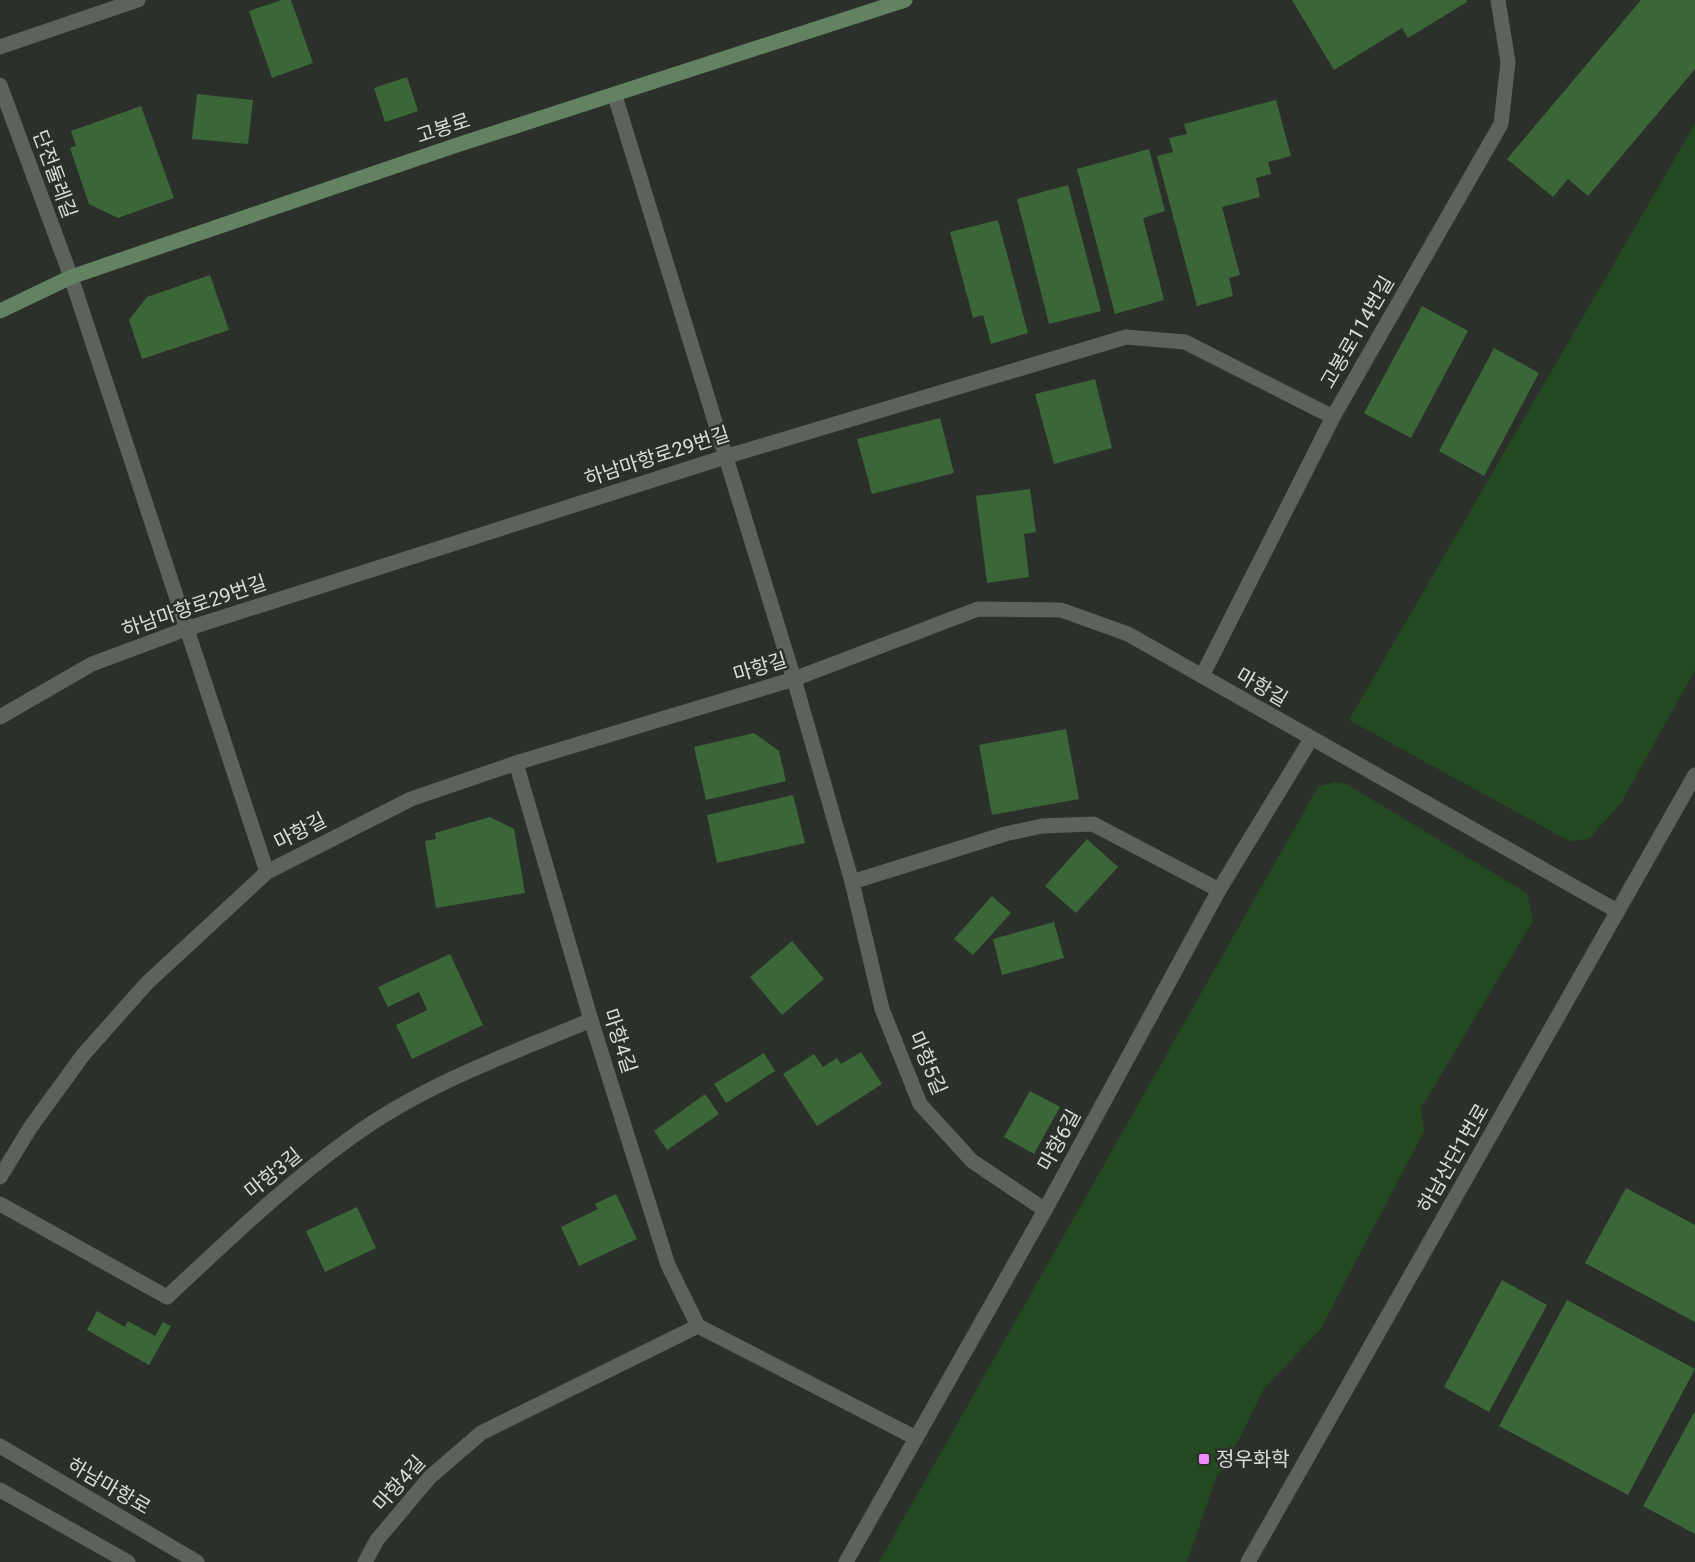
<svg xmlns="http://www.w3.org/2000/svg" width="1695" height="1562" font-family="Roboto,'Noto Sans KR',sans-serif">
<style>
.green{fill:#234921}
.building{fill:#3a6638}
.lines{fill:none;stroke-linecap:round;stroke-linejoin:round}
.minor{stroke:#5d625d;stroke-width:15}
.tertiary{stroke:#5d625d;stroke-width:15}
.secondary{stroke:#638262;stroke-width:15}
.poi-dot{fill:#ed8cf9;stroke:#2c302b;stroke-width:2}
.labels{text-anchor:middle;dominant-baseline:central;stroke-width:5;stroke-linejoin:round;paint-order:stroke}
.street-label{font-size:20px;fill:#daddda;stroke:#2c302b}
.poi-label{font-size:20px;fill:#daddda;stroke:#2c302b;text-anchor:start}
</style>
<rect width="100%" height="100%" fill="#2c302b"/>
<g class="green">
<path d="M1695,124v546l-74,133 -32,36 -20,2 -220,-121z"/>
<path d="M1334,782l12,2 181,109 6,28 -112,187 3,23 -104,199 -56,58 -24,50 -24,40 -29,84h-308l439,-775z"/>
</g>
<g class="building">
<path d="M282,0h9l22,63 -41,15 -23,-67z"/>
<path d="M1292,0h174l1,2 -59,36 -6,-10 -68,42z"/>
<path d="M1641,0h54v69l-107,127 -20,-17 -15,18 -46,-38z"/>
<path d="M407,77l11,34 -33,11 -11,-34z"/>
<path d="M197,94l56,6 -5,44 -56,-5z"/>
<path d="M1276,100l15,56 -23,6 3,12 -15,4 4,19 -38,10 18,68 -11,3 4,18 -36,10 -40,-150 16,-4 -4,-14 18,-4 -3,-10z"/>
<path d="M141,106l33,92 -56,20 -29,-14 -19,-56 6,-2 -5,-15z"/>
<path d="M1149,149l16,62 -22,7 21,82 -49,14 -38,-145z"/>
<path d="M1068,185l33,126 -52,13 -32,-125z"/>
<path d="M998,220l30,113 -37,11 -8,-29 -10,3 -23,-86z"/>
<path d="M210,275l19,55 -87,29 -13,-39 18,-23z"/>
<path d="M1422,306l46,25 -57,107 -47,-25z"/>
<path d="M1494,348l45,25 -55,103 -45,-25z"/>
<path d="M1095,379l17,69 -58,16 -19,-70z"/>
<path d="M940,418l14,55 -82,21 -15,-55z"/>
<path d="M1030,489l6,43 -12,2 5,43 -42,6 -11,-87z"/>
<path d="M1066,729l13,70 -87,16 -13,-70z"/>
<path d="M754,733l25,18 7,30 -80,19 -12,-53z"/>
<path d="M793,795l12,48 -88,20 -10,-48z"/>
<path d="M490,817l24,12 11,64 -89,15 -11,-67 11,-2 -1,-6z"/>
<path d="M1087,839l31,28 -42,46 -31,-27z"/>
<path d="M992,896l19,17 -38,42 -19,-16z"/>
<path d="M1054,922l10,36 -62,17 -9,-36z"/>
<path d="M792,941l32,38 -42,36 -32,-38z"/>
<path d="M450,954l33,71 -71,34 -16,-34 31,-15 -8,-18 -31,15 -10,-20z"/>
<path d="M861,1052l21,32 -65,42 -34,-52 31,-20 9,13 14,-9 4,6z"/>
<path d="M764,1053l11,18 -49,32 -12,-19z"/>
<path d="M1030,1091l30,16 -26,47 -30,-17z"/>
<path d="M705,1094l14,20 -52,36 -13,-19z"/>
<path d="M1626,1188l69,37v97l-110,-59z"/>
<path d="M616,1194l21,45 -58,27 -18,-39 37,-18 -3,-5z"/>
<path d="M357,1207l19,41 -51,24 -19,-41z"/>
<path d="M1502,1280l45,25 -58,107 -45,-25z"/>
<path d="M1567,1300l128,69 -67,126 -129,-69z"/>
<path d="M97,1311l28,16 3,-6 27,15 8,-14 8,4 -22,39 -62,-35z"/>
<path d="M1695,1411v123l-52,-28z"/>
</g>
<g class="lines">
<g class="minor">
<path d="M0,47l138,-47"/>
<path d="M0,85l71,192 196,595"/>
<path d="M615,96l179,583 58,203 30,127 38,95 52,57 73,49"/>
<path d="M1202,676l131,-259 168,-293 7,-62 -10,-62"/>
<path d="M0,717l92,-53 94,-35 542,-173 398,-119 59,5 148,75"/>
<path d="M516,763l75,257 77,245 30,61 218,112"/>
<path d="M852,882l153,-48 37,-8 51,-2 126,66"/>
<path d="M0,1177l30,-49 53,-73 64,-72 120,-111 144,-73 105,-36 278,-84 184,-70 83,1 67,24 489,277"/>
<path d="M0,1204l167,93c60,-56 119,-113 186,-161 72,-52 157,-82 238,-116"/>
<path d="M365,1562l12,-22 53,-63 51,-44 217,-107"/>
<path d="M846,1562l199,-352 174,-320 92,-151"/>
</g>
<g class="tertiary">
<path d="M0,1446l197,116"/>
<path d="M0,1490l128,72"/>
<path d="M1248,1562l447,-787"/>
</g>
<path class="secondary" d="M0,311l71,-34 383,-131 451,-146"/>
</g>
<rect class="poi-dot" x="1198" y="1453" width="12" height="12" rx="3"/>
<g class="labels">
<g class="street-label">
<text transform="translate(443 128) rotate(-18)">고봉로</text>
<text transform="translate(55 174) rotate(70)">단전둘레길</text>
<text transform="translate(1357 332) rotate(-60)">고봉로114번길</text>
<text transform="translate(657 456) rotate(-18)">하남마항로29번길</text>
<text transform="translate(194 606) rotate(-19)">하남마항로29번길</text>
<text transform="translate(760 667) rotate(-17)">마항길</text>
<text transform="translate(1262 687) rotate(30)">마항길</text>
<text transform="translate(300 831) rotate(-27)">마항길</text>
<text transform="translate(620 1041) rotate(72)">마항4길</text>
<text transform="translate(928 1063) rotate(67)">마항5길</text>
<text transform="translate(1059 1140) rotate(-61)">마항6길</text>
<text transform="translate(1453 1158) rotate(-60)">하남산단1번로</text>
<text transform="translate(273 1173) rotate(-39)">마항3길</text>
<text transform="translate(399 1483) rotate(-48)">마항4길</text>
<text transform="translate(109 1486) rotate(30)">하남마항로</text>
</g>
<g class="poi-label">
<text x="1216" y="1459">정우화학</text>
</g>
</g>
</svg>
